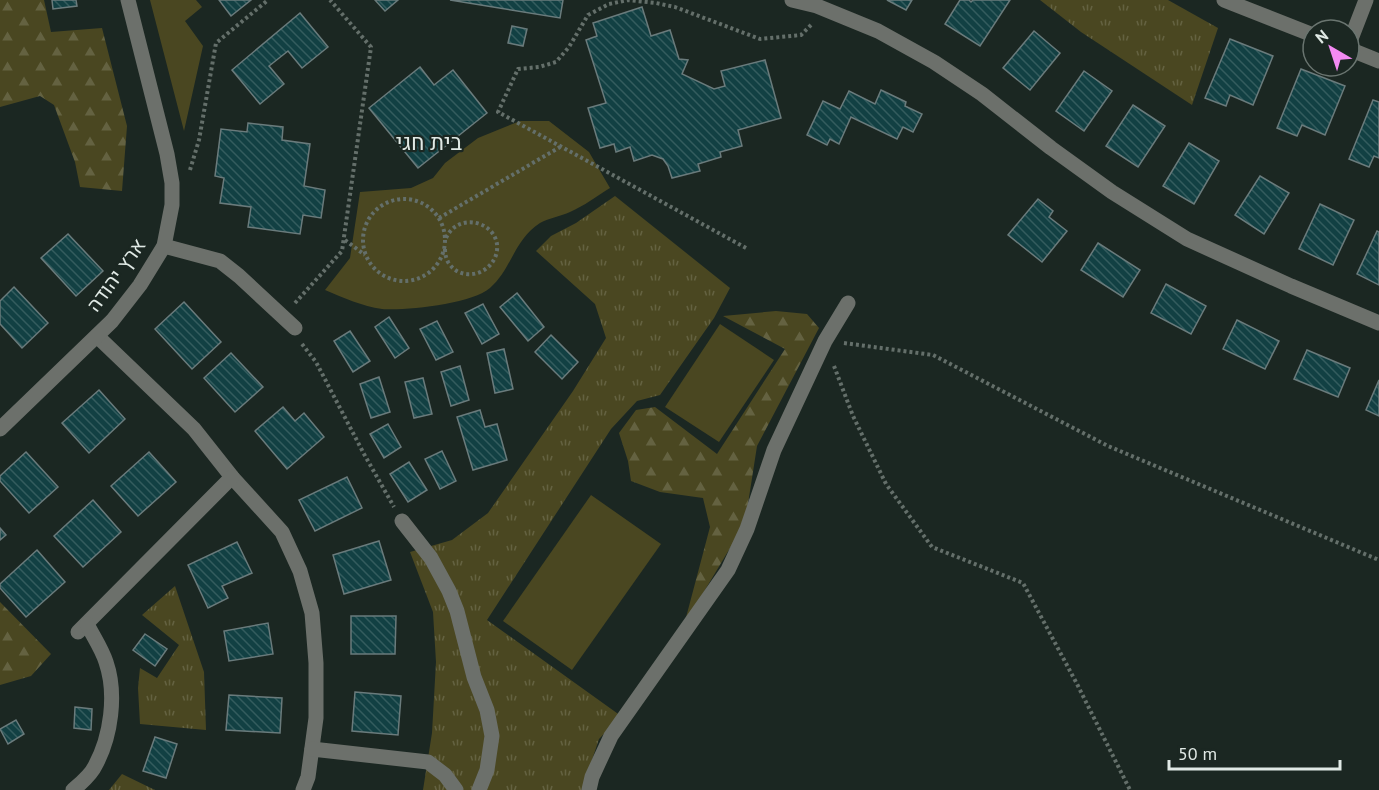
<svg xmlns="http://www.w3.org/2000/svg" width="1379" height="790" font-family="'PT Sans',Heebo,sans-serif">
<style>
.grass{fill:url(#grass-tufts)}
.forest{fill:url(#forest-firs)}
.park{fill:#4a4721}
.building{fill:url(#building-back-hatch);stroke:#6a7b7c;stroke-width:1.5}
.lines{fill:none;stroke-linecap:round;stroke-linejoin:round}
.path{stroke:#646f6a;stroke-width:4;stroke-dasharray:3 3;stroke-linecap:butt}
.minor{stroke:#6c706b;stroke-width:15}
.labels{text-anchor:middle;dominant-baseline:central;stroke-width:4.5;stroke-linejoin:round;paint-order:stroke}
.street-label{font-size:20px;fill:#e0e9e5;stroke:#1b2722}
.quarter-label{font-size:22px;fill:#e0e9e5;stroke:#1b2722}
</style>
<defs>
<pattern id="grass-tufts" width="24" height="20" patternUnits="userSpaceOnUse" patternTransform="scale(1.5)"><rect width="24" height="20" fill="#4a4721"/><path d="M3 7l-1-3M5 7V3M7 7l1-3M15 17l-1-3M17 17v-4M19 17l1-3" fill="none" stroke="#646241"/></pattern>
<pattern id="forest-firs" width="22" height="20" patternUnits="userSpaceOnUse" patternTransform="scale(1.5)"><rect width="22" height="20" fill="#4a4721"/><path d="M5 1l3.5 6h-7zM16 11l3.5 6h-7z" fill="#646241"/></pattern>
<pattern id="building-back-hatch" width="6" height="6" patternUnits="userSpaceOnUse" patternTransform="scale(1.5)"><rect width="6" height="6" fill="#124043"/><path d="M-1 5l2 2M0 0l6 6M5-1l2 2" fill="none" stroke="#345c5e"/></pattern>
</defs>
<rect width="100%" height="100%" fill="#1b2722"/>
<g class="grass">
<path d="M1040,0h128l50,28 -26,77 -111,-73z"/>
<path d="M615,196l115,92 -16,30 -54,77 -23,6 -26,28 -124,191 134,96 -22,23 -17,51h-159l9,-57 4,-71 -3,-50 -23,-60 42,-12 36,-27 85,-122 33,-53 -11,-34 -59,-53 15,-15 25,-13z"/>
<path d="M175,586l29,86 2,58 -66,-6 -2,-36 2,-20 17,10 22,-33 -37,-30z"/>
<path d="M122,774l33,16h-46z"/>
</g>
<g class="forest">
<path d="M0,0h44l7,32 51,-4 25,98 -5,65 -42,-4 -5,-25 -21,-57 -14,-9 -40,11z"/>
<path d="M776,311l31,3 12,14 -62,118 -12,77 -61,102 26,-98 -7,-29 -43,-6 -29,-11 -3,-20 -9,-28 17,-23 19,-3 62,47 68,-105 -62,-33z"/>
<path d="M0,602l51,52 -20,22 -31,9z"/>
</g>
<g class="park">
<path d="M150,0h46l6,7 -17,14 18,25 -19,85z"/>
<path d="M520,121h29l40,31 21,36c-13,8 -26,18 -40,24 -9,4 -21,6 -30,11 -27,18 -28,46 -50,65 -18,16 -85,23 -108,21 -20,-3 -38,-11 -57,-19l25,-32 10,-66 51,-4 22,-10 12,-15 33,-25z"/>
<path d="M720,324l54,36 -55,82 -54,-35z"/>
<path d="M591,495l70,49 -89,126 -69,-49z"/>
</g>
<g class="building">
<path d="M52,0h24l1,6 -24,3z"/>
<path d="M219,0h32l-20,16z"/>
<path d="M375,0h23l-13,11z"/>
<path d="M450,0h113l-3,18z"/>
<path d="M887,0h25l-6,10z"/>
<path d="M960,0h9l2,2 2,-2h37l-30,46 -35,-22z"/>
<path d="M642,7l9,29 19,-6 9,29 9,1 -6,14 32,15 11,-3 -4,-15 44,-11 16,58 -43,12 4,16 -22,6 1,5 -23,7 2,7 -28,7 -4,-12 -5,-7 -11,-4 -18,6 -4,-14 -14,5 -2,-8 -14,4 -12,-40 18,-5 -20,-63 11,-4 -4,-13z"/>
<path d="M300,13l28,34 -26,21 -14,-17 -19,15 15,18 -24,20 -28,-34z"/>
<path d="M512,26l15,3 -4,17 -15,-3z"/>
<path d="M1034,31l26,22 -30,37 -27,-22z"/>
<path d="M1230,39l43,17 -20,49 -23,-10 -4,11 -21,-8z"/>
<path d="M420,67l14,18 19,-15 34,43 -69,55 -49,-60z"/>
<path d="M1301,69l44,17 -20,49 -23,-10 -5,11 -20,-8z"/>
<path d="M1084,71l28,20 -28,40 -28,-20z"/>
<path d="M881,90l25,12 -1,4 17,8 -9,18 -10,-5 -6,12 -46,-22 -12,27 -9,-5 -3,6 -20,-10 16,-34 17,8 9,-18 26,13z"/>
<path d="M1373,100l6,2v56l-5,-2 -5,11 -20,-8z"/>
<path d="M1133,105l32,21 -27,41 -32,-21z"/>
<path d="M248,123l35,4 -1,13 28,4 -6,42 21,4 -4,28 -18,-3 -3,19 -52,-7 3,-20 -31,-4 4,-25 -9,-2 6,-47 26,3z"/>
<path d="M1189,143l30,18 -25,43 -31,-18z"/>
<path d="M1260,176l29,17 -25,41 -29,-19z"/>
<path d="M1038,199l15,12 -4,6 18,14 -25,31 -34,-27z"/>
<path d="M1320,204l34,16 -21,45 -34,-16z"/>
<path d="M1377,231l2,1v53l-22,-11z"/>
<path d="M68,234l35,37 -27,25 -35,-38z"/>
<path d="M1098,243l42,27 -17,27 -42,-27z"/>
<path d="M1166,284l40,22 -15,28 -40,-21z"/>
<path d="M14,287l34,36 -26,25 -22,-24v-23z"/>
<path d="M517,293l27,34 -16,14 -28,-34z"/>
<path d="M184,302l37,40 -29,27 -37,-40z"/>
<path d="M483,304l16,30 -17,10 -17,-31z"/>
<path d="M389,317l20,31 -14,10 -20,-31z"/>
<path d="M1237,320l42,21 -14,28 -42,-20z"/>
<path d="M437,321l16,31 -17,8 -16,-31z"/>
<path d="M350,331l20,30 -17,11 -19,-31z"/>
<path d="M551,335l27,27 -16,17 -27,-27z"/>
<path d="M504,349l9,40 -18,4 -8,-40z"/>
<path d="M1307,350l43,18 -12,29 -44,-18z"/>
<path d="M231,353l32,34 -28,25 -31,-34z"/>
<path d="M460,366l9,34 -18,6 -10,-34z"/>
<path d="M379,377l11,35 -19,6 -11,-34z"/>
<path d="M423,378l9,36 -18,4 -9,-36z"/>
<path d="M1379,380v36l-13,-6z"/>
<path d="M99,390l26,29 -36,34 -27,-30z"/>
<path d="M283,407l12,14 9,-8 20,24 -37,32 -32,-38z"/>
<path d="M480,410l5,17 12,-3 10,36 -34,10 -16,-53z"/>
<path d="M388,424l13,23 -17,11 -14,-24z"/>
<path d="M442,451l14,30 -16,8 -15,-30z"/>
<path d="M26,452l32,35 -29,26 -29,-32v-5z"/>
<path d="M149,452l27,30 -38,34 -27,-30z"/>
<path d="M409,462l18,28 -19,12 -18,-28z"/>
<path d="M347,477l15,31 -47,23 -16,-31z"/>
<path d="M93,500l28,32 -38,35 -29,-31z"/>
<path d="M0,528l6,7 -6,5z"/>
<path d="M379,541l12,39 -47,14 -11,-39z"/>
<path d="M237,542l15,31 -30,13 6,12 -20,10 -20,-43z"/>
<path d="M37,550l28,32 -39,35 -26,-29v-4z"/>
<path d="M351,616h45l-1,38h-44z"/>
<path d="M268,623l5,31 -44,7 -5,-30z"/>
<path d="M145,634l22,15 -12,17 -22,-16z"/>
<path d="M355,692l46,4 -3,39 -46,-4z"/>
<path d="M229,695l53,3 -2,35 -54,-3z"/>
<path d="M75,707l17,2 -1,21 -17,-2z"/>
<path d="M16,720l8,14 -16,10 -8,-15z"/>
<path d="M155,737l22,7 -11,34 -23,-7z"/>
</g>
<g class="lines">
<g class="path">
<path d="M190,170l9,-30 17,-97 52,-43"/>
<circle cx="404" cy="240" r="41"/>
<path d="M439,218l121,-71"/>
<path d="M345,240l20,15"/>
<path d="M746,248l-248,-136 20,-43 21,-2 17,-5 13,-15 19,-32 21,-11 19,-4 28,3 19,4 85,32 41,-4 12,-12"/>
<path d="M445,249c0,5 1,9 3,13 12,20 41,14 48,-7 9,-30 -36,-47 -50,-17"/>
<path d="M295,303l47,-52 29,-204 -41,-47"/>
<path d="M844,343l89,12 175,91 271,114"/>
<path d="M302,344l14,18 48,92 30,53"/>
<path d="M834,366l19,50 33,68 46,63 91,36 54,101 53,106"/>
</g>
<g class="minor">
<path d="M792,0l25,6 61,25 56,31 48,32 69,54 61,44 75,47 104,47 88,37"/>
<path d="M1224,0l89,35"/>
<path d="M1349,44l17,-44"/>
<path d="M1349,49l30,12"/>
<path d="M164,246l56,15 19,15 56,52"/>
<path d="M97,336l97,93 38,48 50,55 18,39 12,42 4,50v55l-8,59 -5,13"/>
<path d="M0,429l112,-108 28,-36 24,-39 8,-41v-22l-5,-29 -39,-154"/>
<path d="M402,521l29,37 18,33 8,20 17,66 13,33 5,26 -5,34 -8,20"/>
<path d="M78,632l154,-155"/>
<path d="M312,749l116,13 17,13 11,15"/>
<path d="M73,790c7,-6 18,-15 22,-24 16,-29 22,-72 11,-104 -4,-13 -13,-26 -19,-38"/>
<path d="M589,790l3,-13 19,-41 117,-166 19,-41 27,-79 51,-109 23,-38"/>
</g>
</g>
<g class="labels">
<g class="street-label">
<text transform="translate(116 275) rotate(-54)">ארץ יהודה</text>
</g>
<g class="quarter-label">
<text x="429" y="142">בית חגי</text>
</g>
</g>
<g transform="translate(1331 48) rotate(321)"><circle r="28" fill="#1b2722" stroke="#6a7570" stroke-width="1.5"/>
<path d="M0-4.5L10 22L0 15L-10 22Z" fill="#f38af2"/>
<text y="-9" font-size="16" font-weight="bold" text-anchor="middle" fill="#e0e9e5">N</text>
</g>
<path d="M1169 760v9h171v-9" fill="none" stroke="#e0e9e5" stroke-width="3"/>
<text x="1178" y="760" font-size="18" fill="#e0e9e5" stroke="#1b2722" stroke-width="4.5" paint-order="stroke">50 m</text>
</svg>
